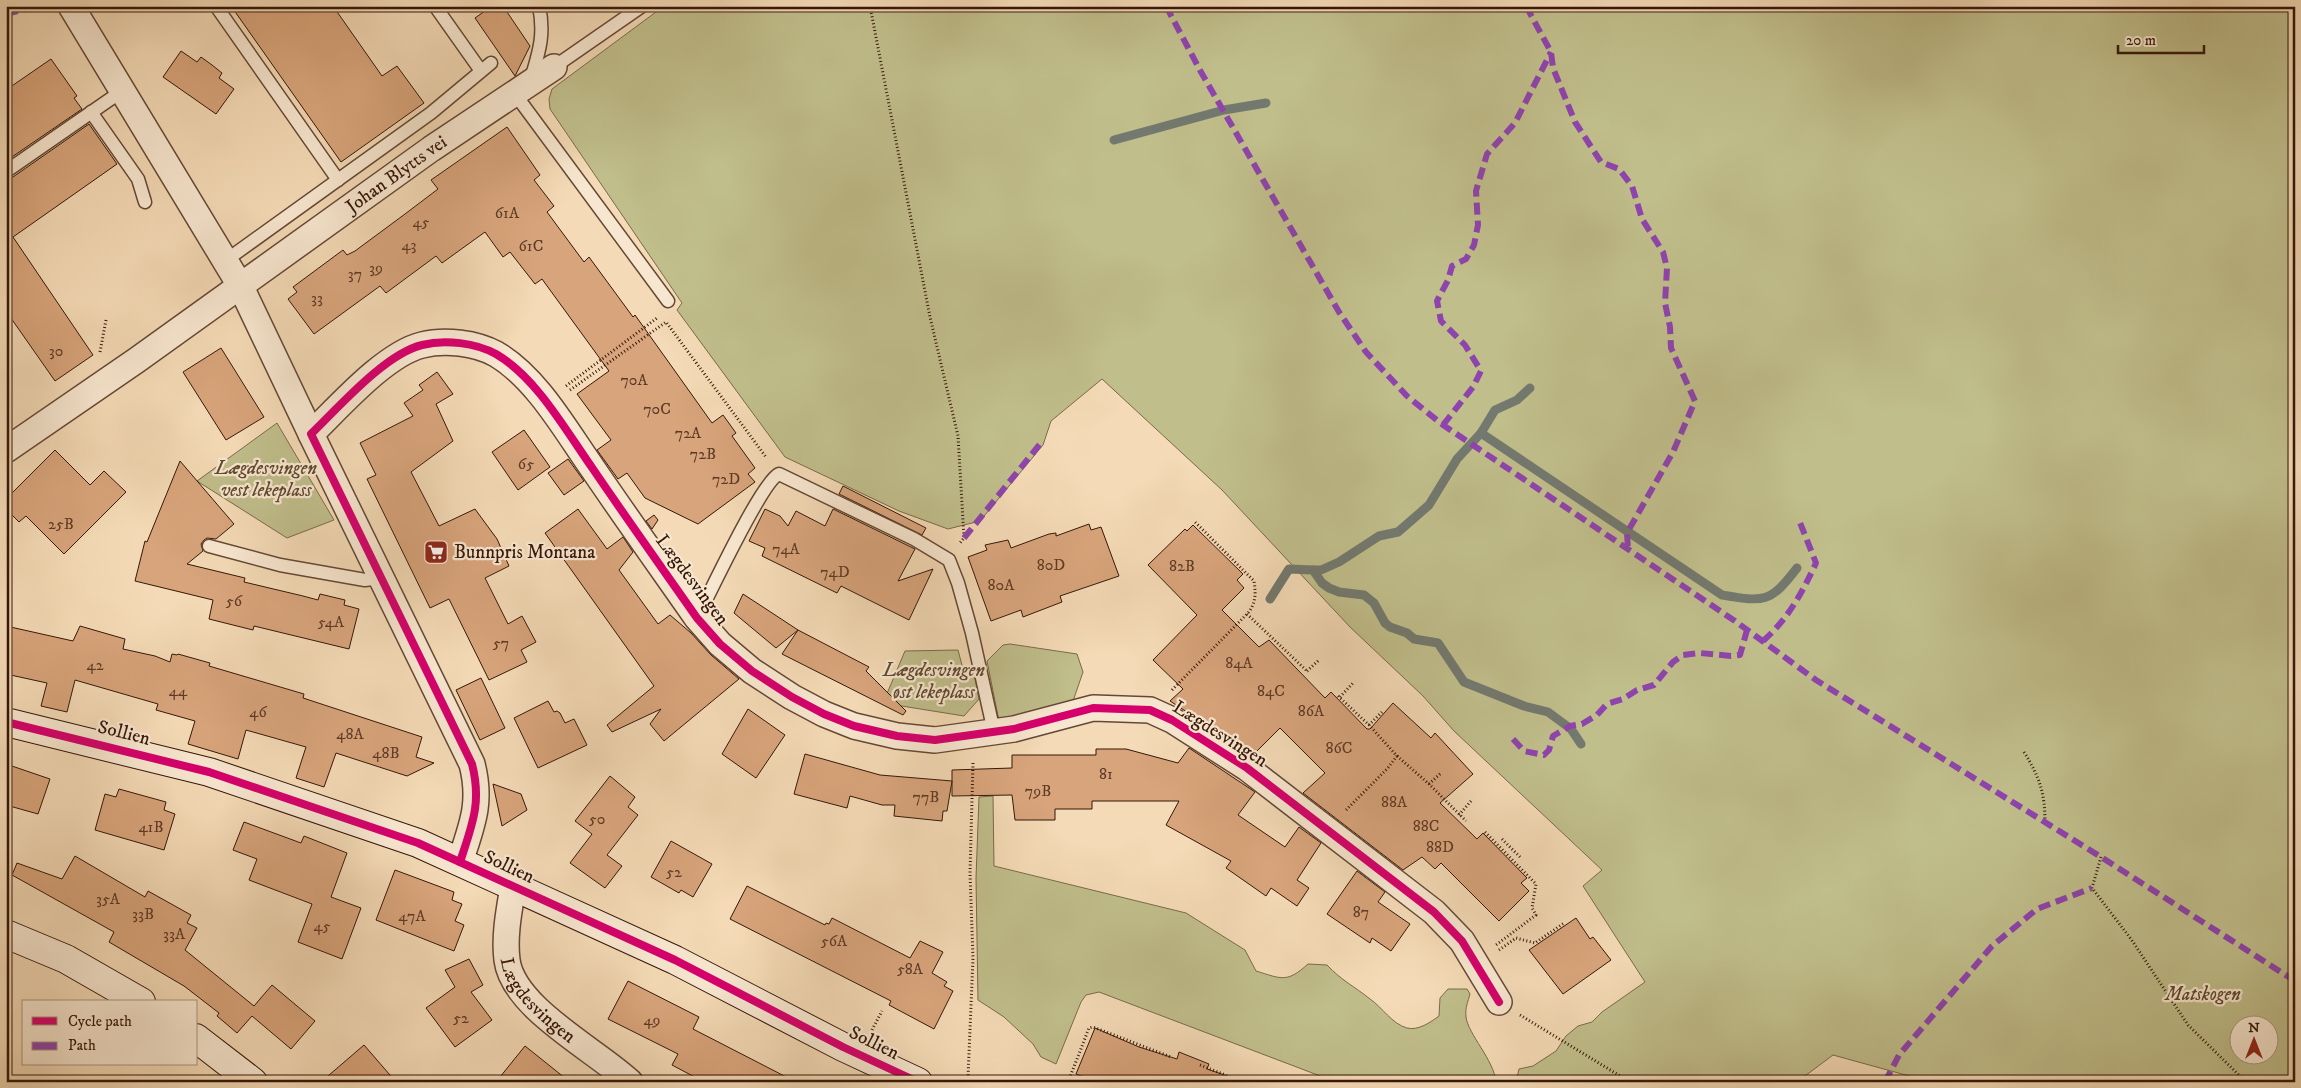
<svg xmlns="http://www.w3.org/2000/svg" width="2301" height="1088" font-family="'IM FELL DW Pica',serif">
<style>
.green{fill:#c0be8b;stroke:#7a6a4a;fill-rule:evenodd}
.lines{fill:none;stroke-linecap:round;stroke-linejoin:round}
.stream{stroke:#73796f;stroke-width:9}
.building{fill:#d8a47b;stroke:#351709}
.lane-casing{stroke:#654834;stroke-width:15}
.street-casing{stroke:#654834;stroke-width:28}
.secondary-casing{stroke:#351709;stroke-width:30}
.path{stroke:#351709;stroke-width:3;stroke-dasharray:1 2.5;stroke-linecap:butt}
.lane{stroke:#f8e7d0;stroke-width:12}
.street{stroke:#f8e7d0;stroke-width:25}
.secondary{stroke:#f8e7d0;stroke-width:28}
.quiet{stroke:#8e44ad;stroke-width:6;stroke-dasharray:12 6;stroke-linecap:butt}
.cycleway-casing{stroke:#f8e7d0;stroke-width:11}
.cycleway{stroke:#d6006c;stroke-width:8}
.labels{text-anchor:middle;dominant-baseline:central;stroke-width:4.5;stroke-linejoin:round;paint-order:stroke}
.number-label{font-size:16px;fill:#5e3a26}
.street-label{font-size:19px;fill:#351709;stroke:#f8e7d0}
.park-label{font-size:19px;font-style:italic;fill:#5f4930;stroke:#f8e7d0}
.poi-label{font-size:19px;fill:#351709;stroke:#f8e7d0;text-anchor:start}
</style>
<rect width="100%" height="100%" fill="#f4dab6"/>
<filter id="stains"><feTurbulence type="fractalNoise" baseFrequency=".004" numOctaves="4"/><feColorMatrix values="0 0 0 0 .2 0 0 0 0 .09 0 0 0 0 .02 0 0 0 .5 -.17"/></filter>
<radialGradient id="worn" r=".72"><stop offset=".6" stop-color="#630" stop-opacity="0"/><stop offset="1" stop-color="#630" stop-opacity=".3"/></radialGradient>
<g class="green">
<path d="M664,6h1631v1076h-364l-98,-27 -36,27h-281l3,-13 14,-3 23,-15 10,-15 12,-10 14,-4 10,-10 43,-30 -62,-96 19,-16 -148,-139 -31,-35 -73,-69 -128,-137 -120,-111 -51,42 -8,24 -63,76 -32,8 -49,-18 -114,-54 -108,-147 5,-7 -132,-194 -1,-10 3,-10zM2238,1026h30v30h-30z"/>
<path d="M277,423l57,97 -47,18 -90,-57z"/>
<path d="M1010,644l67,10 6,18 -11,32 -70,16 -4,-4 -11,-55 16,-16z"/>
<path d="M958,650l5,19 10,-1 6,31 -15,17 -81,-13 22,-52z"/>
<path d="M993,796l1,70 192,47 59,37 11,21c26,8 31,12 52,-7l19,1c15,16 27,21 43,34 12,8 22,25 37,29 11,3 24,-6 32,-12l1,-18 8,-9h19l3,5c-2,8 -5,13 -4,23 2,17 28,43 30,65h-160l-237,-90 -13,3 -5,7 -25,62 -15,-7 -8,-13 -29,-27 -26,-17 -2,-122 3,-81z"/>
</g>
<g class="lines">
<g class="stream">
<path d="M1114,140l110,-30 42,-7"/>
<path d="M1481,433l241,162c43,7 48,8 75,-27"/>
<path d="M1313,570h8l18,-8 40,-26 19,-4 31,-27 28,-46 24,-26 14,-23 22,-10 13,-12"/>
<path d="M1270,599l19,-30 24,1 9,13 7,5 10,4 25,3 10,8 11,20 5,4 17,6 7,6 24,4 26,39 60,24 24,6 23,17 10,15"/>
</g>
</g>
<g class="building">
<path d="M231,6h102l49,70 15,-10 27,37 -83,59z"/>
<path d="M492,6h11l27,40 -15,30 -40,-58z"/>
<path d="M181,51l16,11 4,-5 11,8 10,8 -3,5 15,11 -18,25 -53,-37z"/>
<path d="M51,59l26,37 -3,2 8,11 -76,52v-71z"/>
<path d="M89,124l28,40 -104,73 80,118 -38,26 -49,-70v-133l7,-1z"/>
<path d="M507,127l33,48 -6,5 20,26 -7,6 37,50 5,-5 44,60 2,-2 77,108 11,-8 13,18 -4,3 23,32 -7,6 7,8 -57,42 -53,-26 -18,-25 -9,6 -21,-29 14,-10 -34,-46 32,-23 -67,-92 -7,5 -25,-32 -7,5 -18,-25 -43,31 -6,-7 -50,37 -6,-7 -66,48 -26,-35 9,-7 -4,-5 50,-37 4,5 8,-4 50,-37 33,-25 -7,-9z"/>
<path d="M221,348l43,69 -38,23 -43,-68z"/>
<path d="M437,372l16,22 -17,10 17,37 -42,31 28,54 36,-17 22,30 12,27 -24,12 23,46 14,-8 14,26 -15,8 6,12 -38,18 -40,-81 -19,9 -63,-129 9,-4 -16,-32 53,-27 -9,-13 19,-13 -4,-5z"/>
<path d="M524,430l26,37 -32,23 -26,-38z"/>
<path d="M55,450l35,35 14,-14 22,21 -62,62 -38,-38 -7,6 -13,-13v-10z"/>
<path d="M568,459l16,22 -20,14 -16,-22z"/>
<path d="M180,461l54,63 -18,15 -9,-1 -3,2 -3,4 2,7 -16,13 58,14 -1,4 59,14 15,4 2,-6 25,6 -1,5 15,4 -10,40 -95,-23 -1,4 -44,-11 4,-19 -78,-19 10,-40 2,1z"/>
<path d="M843,486l83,42 -4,7 -83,-41z"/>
<path d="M578,509l29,40 16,-12 10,15 -14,18 39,54 12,-9 21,18 20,22 28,24 -75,62 -14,-17 11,-15 -49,23 -5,-7 47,-39 -109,-153z"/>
<path d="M765,509l15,7 8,10 8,-15 29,15 8,-17 82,40 -17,32 35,-12 -24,51 -68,-34 -4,7 -75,-37 3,-8 -16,-7z"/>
<path d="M654,515l4,5 -6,9 -6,-8z"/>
<path d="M1089,524l2,6 10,-3 18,49 -59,20 2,6 -39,15 -2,-7 -30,11 -23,-64 19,-7 -2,-5 23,-5 3,8 38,-14 7,-1v3z"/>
<path d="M1193,525l50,49 -6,6 7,8 -22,22 37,37 10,-7 56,58 6,-6 36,37h3l23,-26 38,35 4,-5 38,41 -33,29 37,36 6,-6 44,45 -6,5 8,8 -30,30 -58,-58 -6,6 -13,-12 -19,13 -100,-77 22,-20 -45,-45 -27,27 -83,-54 13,-12 -30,-29 44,-45 -49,-50 37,-36 2,2z"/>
<path d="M743,594l23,15 32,21 -22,18 -42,-35z"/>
<path d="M6,626l67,15 7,-15 45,13 -2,10 32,7 15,6 2,-8 5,1 1,-1 32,9 -1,3 95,28 -1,4 119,39 -6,20 18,6 -27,13 -71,-23 -12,34 -28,-9 10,-31 -60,-17 -8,29 -50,-15 7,-23 -39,-11 2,-6 -83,-24 -8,32 -26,-6 6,-23 -41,-9z"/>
<path d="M798,630l71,37 -3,4 40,40 -3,4 -121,-61z"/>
<path d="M481,678l24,50 -25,12 -24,-50z"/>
<path d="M548,701l6,11 3,-1 3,2 5,10 9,-4 13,26 -49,23 -24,-50z"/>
<path d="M748,709l37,26 -29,43 -34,-24z"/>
<path d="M1189,748l66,44 -17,23 47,32 14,-20 22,16 -24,37 12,8 -12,18 -26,-18 -5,8 -40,-28 5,-7 -65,-36 13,-24h-87v8h-37v11h-40l-3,-25 -60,1v-26l60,-2v-13h84v-6h30l52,14z"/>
<path d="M805,754l75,21 72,6 -5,30h-4l-1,10 -48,-5 1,-11h-13l-32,-9 -3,12 -53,-14z"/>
<path d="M6,764l44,15 -12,35 -32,-9z"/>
<path d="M610,776l25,21 -7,10 10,8 -31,40 15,11 -17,22 -35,-25 22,-29 -17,-13z"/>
<path d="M493,784l28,10 6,16 -25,16z"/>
<path d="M119,789l47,13 -2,8 11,4 -11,36 -69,-20 10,-36 11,3z"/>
<path d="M244,822l57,21 3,-7 43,17 -16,44 30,11 -19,51 -44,-17 14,-38 -63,-24 8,-21 -24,-9z"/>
<path d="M671,841l41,23 -19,33 -12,-7 -2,3 -28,-16z"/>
<path d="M75,856l70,41 3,-6 43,24 -4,8 10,5 -12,22 69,56 18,-21 43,36 -24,28 -39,-33 -15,17 -20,-17 2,-3 -35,-27 -75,-44 5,-10 -102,-57 5,-12 45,16z"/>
<path d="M395,870l59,22 -2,8 10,4 -7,17 9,4 -10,26 -78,-31z"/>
<path d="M1357,871l28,21 -7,10 32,22 -19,27 -19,-13 -2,5 -43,-29z"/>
<path d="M747,886l78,39 1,-2 3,1 3,-6 6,3 72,37 10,-17 23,11 -11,21 15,9 -3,4 9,5 -19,38 -45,-24 2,-4 -161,-82z"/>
<path d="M1576,918l14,21 3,-2 18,23 -48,34 -34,-44z"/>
<path d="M469,959l14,26 -12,7 21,28 -37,27 -29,-39 29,-21 -10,-17z"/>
<path d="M628,981l71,36 -6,12 103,53h-92l-32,-17 6,-11 -70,-35z"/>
<path d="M1095,1028l44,19 38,12 2,-7 30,12 -2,5 26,9 -1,4h-135l-21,-8z"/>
<path d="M364,1045l32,37h-75z"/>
<path d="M525,1046l45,36h-74z"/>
</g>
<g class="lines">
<g class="lane-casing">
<g id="lane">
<path d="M216,6l122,174"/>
<path d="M435,6l46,65"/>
<path d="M554,67l88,-61"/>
<path d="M531,79c8,-27 14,-44 8,-73"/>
<path d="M515,94l153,207"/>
<path d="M91,112l47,67 7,23"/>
<path d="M8,170l114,-79"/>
<path d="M225,261l206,-148 60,-50"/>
<path d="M209,546l71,19 85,15 15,-2"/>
<path d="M697,618c12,-23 65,-137 82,-144l135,65 35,21 9,23 14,50 22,99"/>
</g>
</g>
<g class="street-casing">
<g id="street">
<path d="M71,6l170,281 70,147"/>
<path id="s1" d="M6,450l131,-90 294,-211 123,-82"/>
<path d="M460,862c12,-37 22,-59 12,-98l-161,-330c28,-27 74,-80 111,-89 23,-6 54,-2 74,9 41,24 70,77 97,115 34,50 69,99 104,149l23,26 32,27 40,26 32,17 30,12 43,10 38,4 79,-11 79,-21 57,2 22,10 75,48 187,144 28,29 37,61"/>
<path id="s2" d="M513,887c-4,24 -9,49 -6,73 6,48 89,90 123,122"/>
</g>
</g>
<g class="secondary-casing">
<g id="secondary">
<path d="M6,722l203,50 209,71 257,117 168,87 75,35"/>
<path d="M6,934l60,25 75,43"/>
<path d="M196,1038l57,44"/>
</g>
</g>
<g class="path">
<path d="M870,6l60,311 28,119 6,102 -4,5"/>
<path d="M100,352l6,-32"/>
<path d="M566,386l91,-68"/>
<path d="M570,390l96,-68 100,135"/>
<path d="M1247,614l61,58"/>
<path d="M1307,671l12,-11"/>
<path d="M1172,690l75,-76c9,-10 9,-20 7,-33l-59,-59"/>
<path d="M1338,696l31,29 28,31 -10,13 -42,42"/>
<path d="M1340,697l13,-14"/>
<path d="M1369,725l13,-13"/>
<path d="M2024,752c16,26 21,41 21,71"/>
<path d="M1397,756l32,28 37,37"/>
<path d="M973,763l-3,110 3,85 -5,119 13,5"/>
<path d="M1429,784l12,-11"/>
<path d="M1459,815l12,-14"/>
<path d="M1485,832l51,52 -4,24 4,7 -40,30"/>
<path d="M1502,839l19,19"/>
<path d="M2101,857l-9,31 39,51 57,86 58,57"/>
<path d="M1499,950l17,-12 19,5 29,-20"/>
<path d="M1520,1015l110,67"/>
<path d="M872,1030l10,-19"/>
<path d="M1200,1065l43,17"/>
<path d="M1068,1082l21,-54 4,-1 78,30"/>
</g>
<use href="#lane" class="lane"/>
<use href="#street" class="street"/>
<use href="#secondary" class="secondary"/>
<g class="quiet">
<path d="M1166,6l35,66 138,240 27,40 41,44 36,29 292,196 81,59 285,177 194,124"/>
<path d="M1526,6l25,46 2,16 22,54 26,40 18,7 13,17 10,33 21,33 4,16 -2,35 5,24 1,21 24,53 -22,51 -46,81 1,16"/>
<path d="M6,14l31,-8"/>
<path d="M1443,425l30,-38 8,-16 -16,-26 -24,-24 -4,-20 11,-21 4,-14 14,-7 8,-14 4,-20 -2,-34 11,-37 28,-31 36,-71"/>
<path d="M964,538l76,-94"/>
<path d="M1763,641c25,-22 39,-48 53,-78l-17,-43"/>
<path d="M1513,739l11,12 20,4 5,-5 4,-14 17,-10 12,-2 15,-9 10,-11 16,-5 14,-9 17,-5 19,-23 10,-7 17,-2 31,3 9,-1 7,-25"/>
<path d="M1885,1082l14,-27 93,-109 45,-37 55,-21"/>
</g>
<g class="cycleway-casing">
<g id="cycleway">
<path d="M6,722l203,50 209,71 257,117 168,87 75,35"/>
<path d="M460,862c12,-37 22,-59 12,-98l-161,-330c28,-27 74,-80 111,-89 23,-6 54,-2 74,9 41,24 70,77 97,115 34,50 69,99 104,149l23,26 32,27 40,26 32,17 30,12 43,10 38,4 79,-11 79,-21 57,2 22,10 75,48 187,144 28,29 37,61"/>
</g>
</g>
<use href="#cycleway" class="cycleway"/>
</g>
<defs>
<g id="supermarket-square" transform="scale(1.25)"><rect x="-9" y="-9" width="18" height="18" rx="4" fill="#8f2418" stroke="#f8e7d0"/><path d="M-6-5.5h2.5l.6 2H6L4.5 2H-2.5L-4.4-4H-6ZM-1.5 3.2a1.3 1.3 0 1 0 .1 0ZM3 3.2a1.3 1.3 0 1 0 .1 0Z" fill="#fff"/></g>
</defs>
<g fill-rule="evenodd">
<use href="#supermarket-square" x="436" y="552"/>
</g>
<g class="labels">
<g class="number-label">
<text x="507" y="213">61A</text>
<text x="421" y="222">45</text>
<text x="409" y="245">43</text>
<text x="531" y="246">61C</text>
<text x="376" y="268">39</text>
<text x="355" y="274">37</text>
<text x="317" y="298">33</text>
<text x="56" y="351">30</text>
<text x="634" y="380">70A</text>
<text x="657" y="409">70C</text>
<text x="688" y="433">72A</text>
<text x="703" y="454">72B</text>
<text x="526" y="464">65</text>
<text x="726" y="479">72D</text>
<text x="61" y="524">25B</text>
<text x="786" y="549">74A</text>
<text x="1051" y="565">80D</text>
<text x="1182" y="566">82B</text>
<text x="835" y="572">74D</text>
<text x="1001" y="585">80A</text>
<text x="234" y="601">56</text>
<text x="331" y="622">54A</text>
<text x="501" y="643">57</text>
<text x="1239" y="663">84A</text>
<text x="95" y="665">42</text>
<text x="178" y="691">44</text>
<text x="1271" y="691">84C</text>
<text x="1311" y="711">86A</text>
<text x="258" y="712">46</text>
<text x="350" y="734">48A</text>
<text x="1339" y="748">86C</text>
<text x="386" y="753">48B</text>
<text x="1106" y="774">81</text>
<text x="1038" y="791">79B</text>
<text x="926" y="797">77B</text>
<text x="1394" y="802">88A</text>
<text x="597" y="819">50</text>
<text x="1426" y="826">88C</text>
<text x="151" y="827">41B</text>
<text x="1440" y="847">88D</text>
<text x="674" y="872">52</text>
<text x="108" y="899">35A</text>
<text x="1361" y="912">87</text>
<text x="143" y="914">33B</text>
<text x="412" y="916">47A</text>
<text x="322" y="926">45</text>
<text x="174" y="934">33A</text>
<text x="834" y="941">56A</text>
<text x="910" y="969">58A</text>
<text x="461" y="1018">52</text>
<text x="652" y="1020">49</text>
</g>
<g class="street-label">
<text stroke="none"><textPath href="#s1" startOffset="478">Johan Blytts vei</textPath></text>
<text transform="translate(692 580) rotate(53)">Lægdesvingen</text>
<text transform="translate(124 733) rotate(14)">Sollien</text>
<text transform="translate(1220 734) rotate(32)">Lægdesvingen</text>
<text transform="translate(509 867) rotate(25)">Sollien</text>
<text stroke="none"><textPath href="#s2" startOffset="125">Lægdesvingen</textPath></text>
<text transform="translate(874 1043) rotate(26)">Sollien</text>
</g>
<g class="park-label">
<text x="266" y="468">Lægdesvingen<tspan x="266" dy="22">vest lekeplass</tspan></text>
<text x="934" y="670">Lægdesvingen<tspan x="934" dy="22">øst lekeplass</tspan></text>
<text x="2203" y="994">Matskogen</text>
</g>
<g class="poi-label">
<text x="454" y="552">Bunnpris Montana</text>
</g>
</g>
<rect width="2301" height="1088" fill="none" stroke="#f4dab6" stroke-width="25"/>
<rect x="8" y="8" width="2286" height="1073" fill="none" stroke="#351709" stroke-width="2.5"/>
<rect x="12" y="12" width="2276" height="1063" fill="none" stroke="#351709"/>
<rect x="22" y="1000" width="175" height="65" fill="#f8e7d0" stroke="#aa9480"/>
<rect x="32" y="1017" width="25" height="8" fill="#d6006c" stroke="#aa9480"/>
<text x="68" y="1026" font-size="15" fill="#351709">Cycle path</text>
<rect x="32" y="1042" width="25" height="8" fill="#8e44ad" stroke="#aa9480"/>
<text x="68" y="1050" font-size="15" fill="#351709">Path</text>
<g transform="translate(2254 1040)"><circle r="24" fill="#f8e7d0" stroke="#aa9480"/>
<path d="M0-4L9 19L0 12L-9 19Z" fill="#8f2418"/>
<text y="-8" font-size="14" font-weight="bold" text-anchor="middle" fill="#351709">N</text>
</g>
<path d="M2118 45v8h86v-8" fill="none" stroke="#351709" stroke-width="2.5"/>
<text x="2126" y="45" font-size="15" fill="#351709" stroke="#f8e7d0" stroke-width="4" paint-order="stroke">20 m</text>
<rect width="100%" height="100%" filter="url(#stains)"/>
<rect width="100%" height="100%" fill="url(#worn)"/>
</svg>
